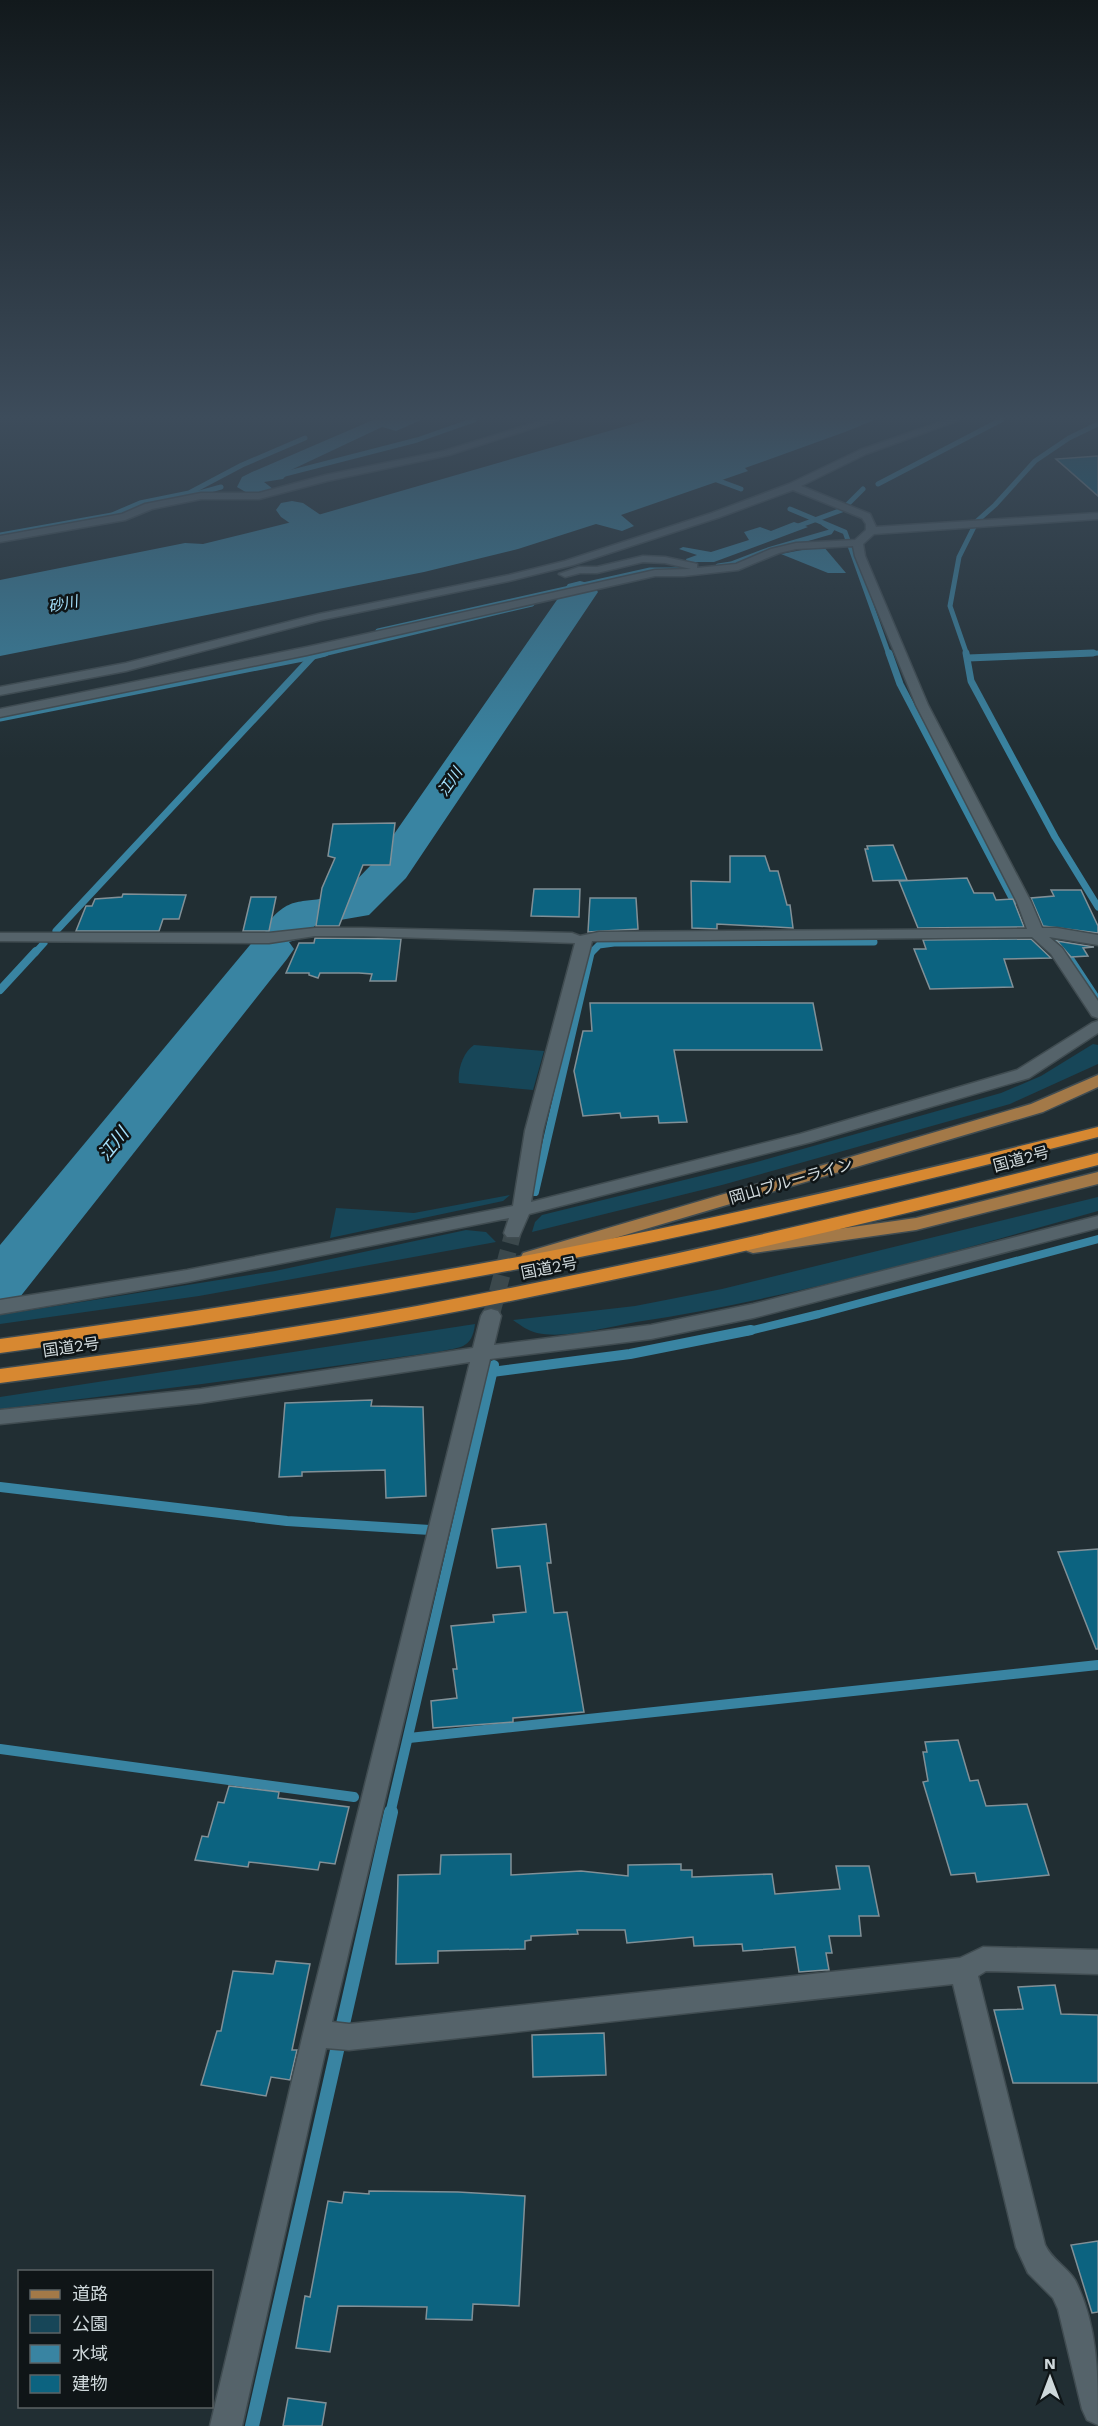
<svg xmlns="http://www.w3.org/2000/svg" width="1098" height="2426" font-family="'Work Sans','Noto Sans JP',sans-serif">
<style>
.green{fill:#174658}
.water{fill:#3984a2}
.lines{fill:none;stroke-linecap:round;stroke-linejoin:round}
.stream-far4{stroke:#3984a2;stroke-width:5}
.stream-far3{stroke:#3984a2;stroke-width:7}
.stream-far2{stroke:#3984a2;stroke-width:8}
.stream-far1{stroke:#3984a2;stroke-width:10}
.stream{stroke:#3984a2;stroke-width:14}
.river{fill:#3984a2;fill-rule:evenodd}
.building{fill:#0c6380;stroke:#819097;stroke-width:1.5}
.minor-tunnel{stroke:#3b484c;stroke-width:17;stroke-dasharray:17 8;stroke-linecap:butt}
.minor-casing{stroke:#404c51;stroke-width:3}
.major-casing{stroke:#404c51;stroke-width:3}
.highway-casing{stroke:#404c51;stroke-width:3}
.minor{fill:#55636a;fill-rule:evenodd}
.major{fill:#a37948;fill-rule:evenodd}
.highway{fill:#d78831;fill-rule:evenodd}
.labels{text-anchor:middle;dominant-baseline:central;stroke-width:5;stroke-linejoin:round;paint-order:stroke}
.far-water-label{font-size:15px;font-style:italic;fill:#a7e2fd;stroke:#0f1517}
.street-label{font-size:16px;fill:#cfd8db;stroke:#0f1517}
.water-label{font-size:18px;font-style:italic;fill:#a7e2fd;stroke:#0f1517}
</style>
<rect width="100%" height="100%" fill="#212e33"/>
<g class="green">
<path d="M1093,1044l5,1v19l-88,40 -288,81 -190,47 3,-10 7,-7 211,-52 248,-70 40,-17z"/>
<path d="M474,1045l70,6 -11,39 -74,-7c-2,-12 4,-31 15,-38z"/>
<path d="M510,1195l-7,6 -173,37 6,-30 78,5z"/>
<path d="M1098,1197v14c-152,43 -306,87 -462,111 -28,5 -71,17 -99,11 -9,-2 -17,-8 -24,-13l122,-14 87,-17z"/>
<path d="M466,1230l20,2 10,10 -297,54 -199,28v-9l275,-44z"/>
<path d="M475,1324c-3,26 -16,23 -38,28l-235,32 -202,25v-12z"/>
</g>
<g class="water">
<path d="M373,420h48l-25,11 -14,-4 -91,43 -8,9 -19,3 9,7 -24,5 -12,-7 5,-10 10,-5z"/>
<path d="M647,420h227l-29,12 -100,36 3,3 -127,44 13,11 -12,5 -26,-7 -78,25 -94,23 -424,84v-76l185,-37 18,1 101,-25z"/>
<path d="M794,522l14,5 -94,35h-27l-1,-3 11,-4 -18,-6 4,-2 28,5 38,-12 -5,-8 16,-5 11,4z"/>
<path d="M823,546l23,27h-18l-47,-19z"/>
</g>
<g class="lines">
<g class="stream-far4">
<path d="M277,476l140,-36 57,-20"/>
<path d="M714,479l27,10"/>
<path d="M878,484l123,-64"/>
<path d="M192,495l29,-8"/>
<path d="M790,509l55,23 44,123"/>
<path d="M790,529l52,-19 21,-21"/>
<path d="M0,535l112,-20 28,-12 49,-10 53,-28 63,-27"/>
<path d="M718,566l13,-2 37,-14 62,-18 2,-3 -8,-5"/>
<path d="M378,631l272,-61h29"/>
<path d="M319,655l213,-51"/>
<path d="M967,655l-17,-49 9,-49 18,-36 18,-16 40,-44 34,-23 29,-14"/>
<path d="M1054,655l44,-2"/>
</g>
<g class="stream-far3">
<path d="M889,653l11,31 114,218"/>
<path d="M966,653l5,28 84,156 43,70"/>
<path d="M968,658l125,-5"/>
<path d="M0,718l313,-62"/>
<path d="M56,931l257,-275 12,-3"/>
<path d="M1049,937l17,16"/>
<path d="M35,953l9,-10"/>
<path d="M591,953l8,-8 15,-2 260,-1"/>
</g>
<g class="stream-far2">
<path d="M1065,951l33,50"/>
<path d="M0,990l36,-39"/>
<path d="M535,1192l56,-241"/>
<path d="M745,1332l74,-18 279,-75"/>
</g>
<g class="stream-far1">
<path d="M492,1372l138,-18 121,-24"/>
<path d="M0,1487l287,34 143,9"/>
<path d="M409,1738l689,-73"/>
<path d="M0,1749l354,48"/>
<path d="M390,1814l104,-449"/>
</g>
<path class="stream" d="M252,2426l139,-614"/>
<g class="river">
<path d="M292,501l11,2 53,36 5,7 -5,7c-27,7 -53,-22 -75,-36l-5,-7 5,-7z"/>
<path d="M580,581l12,3 6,8 -192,286 -37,37 -52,9 -15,14 -13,4 5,7 -7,10 -267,338 -20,5v-57l255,-306 13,-3 -4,-7c25,-37 38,-23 73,-34 11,-3 30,-27 39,-35l192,-276z"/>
</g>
</g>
<g class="building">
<path d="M1098,456v40l-42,-37z"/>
<path d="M395,823l-5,42h-27l-24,61h-23l6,-38 13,-30 -7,-2 5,-32z"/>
<path d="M893,845l14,35 -34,1 -8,-32h3l-1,-3z"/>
<path d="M730,856h35l5,15h8l9,34h3l3,23 -76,-4v5l-25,-1 -1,-47 39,1z"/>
<path d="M967,878l7,15h19l3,7 17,-1 11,28 -106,1 -19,-47z"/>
<path d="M534,889h46l-1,28 -48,-1z"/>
<path d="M1051,890h30l17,36v7l-55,-7 -12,-28 23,-2z"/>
<path d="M123,894l63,1 -7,24h-16l-4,12h-83l10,-25h6l3,-7 27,-2z"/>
<path d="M251,897h25l-7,34h-26z"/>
<path d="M590,898h46l2,31 -50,3z"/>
<path d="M315,938l86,1 -5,42h-26l2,-7 -13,-1h-39l-2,5 -9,-3v-2h-23l13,-30h15z"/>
<path d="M1031,939l20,19 -47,1 9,28 -83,2 -16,-40h12l-3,-9z"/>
<path d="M1057,941l37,6 -11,1 5,8 -17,1z"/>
<path d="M590,1003h223l9,47h-148l13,72 -28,1 -1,-7 -37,2 -1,-5 -37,3 -9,-45 9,-40h9z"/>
<path d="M372,1400l-1,6 52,1 3,89 -40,2 -1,-28 -83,2v4l-23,1 6,-74z"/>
<path d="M546,1524l5,39h-4l7,50 13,-1 17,100 -71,6v4l-80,6 -2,-27 26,-3 -4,-29h4l-6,-43 43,-4 -1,-7 33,-3 -6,-46 -23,2 -5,-39z"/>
<path d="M1098,1549v100h-2l-38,-97z"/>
<path d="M958,1740l12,41 8,-1 8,26 41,-2 22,71 -72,7 -2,-9 -24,2 -28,-93 5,-1 -5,-29h4l-2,-10z"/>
<path d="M229,1786l50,6 -1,6 71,9 -14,57 -15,-2 -2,8 -69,-8 -1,5 -53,-7 7,-24 6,1 10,-35 6,1z"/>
<path d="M511,1854v21l70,-4 47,5v-11l53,-1v6h11v7l80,-3 3,20 65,-5 -4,-23h33l10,50h-20l2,20h-32l3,17h-6l3,17h-4l-26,2 -4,-25 -52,4 -1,-7 -48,2 -1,-9 -66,6 -2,-13h-48l1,4 -47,2v4l-6,1v8l-87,2v12l-42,1 2,-89 42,-1 1,-19z"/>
<path d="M276,1961l34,3 -18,86h5l-7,30 -19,-3 -5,19 -65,-11 16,-54h4l12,-60 40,3z"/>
<path d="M1055,1985l6,29 37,1v68h-85l-19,-73 29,-1 -5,-22z"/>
<path d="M604,2033l2,42 -73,2 -1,-42z"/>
<path d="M369,2191l89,1 67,4 -6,110 -46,-2 -1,16 -46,-1 1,-12 -89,-1 -8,46 -34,-4 9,-52 5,1 18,-96 14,2 2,-11 25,2z"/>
<path d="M1098,2241v71l-6,1 -21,-68z"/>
<path d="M288,2398l38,5 -4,23h-39z"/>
</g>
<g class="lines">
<path class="minor-tunnel" d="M491,1316l22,-83"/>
<g class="minor-casing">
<g id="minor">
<path d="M544,420h14l-109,35 -122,26 -68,18h-58l-49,10 -27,11 -125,22v-6l122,-22 23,-10 56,-11h58l67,-18 118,-24z"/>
<path d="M946,420h13l-93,34 -65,32 69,28 6,13 222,-14v6l-224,15 -11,10 2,12 63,149 103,197 11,26h15l41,7v10l-49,-8 13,11 36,53v17l-6,-2 -41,-62 -19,-17 -440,4 -49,190 -12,71 269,-68 217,-64 75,-47 6,-2v12l-69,45 -218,64 -282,72 -10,23h-12l-3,-4 5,-15 -322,64 -187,32v-14l187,-30 326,-64 12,-75 50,-188 -212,-7h-48l-46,7 -269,-2v-8h269l46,-5h48l209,5 8,3 19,-4 428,-3 -10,-27 -101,-197 -61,-149 -2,-10 -57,3 -17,4 -41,17 -54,6h-29l-348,79 -307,62v-8l307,-62 348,-77 36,-1 -26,-6 -22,-1 -46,11h-17l-15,4 -6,-3 20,-7h18l46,-11 22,1 28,6 4,1v4l39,-4 35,-15 25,-6 59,-3 11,-10v-6l-4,-6 -69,-28 -73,27 -147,48 -64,16 -188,39 -195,51 -126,24v-8l126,-24 193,-49 190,-39 56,-14 147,-48 77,-29 71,-34z"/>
<path d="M1098,1216v12l-345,90 -102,21 -161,20 -158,663 17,2 611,-66 23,-11 115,3v24l-112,-3 -8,5 67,269c7,15 22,22 30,35 23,46 23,94 23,145l-11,-5 -5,-11 -24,-100 -5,-11 -25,-25 -12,-26 -63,-263 -604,66 -23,-2 -84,378h-32l93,-392 167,-672 -269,41 -201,21v-14l201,-21 272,-41 8,-32 3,-5 7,-2 7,2 3,5 -7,29 157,-20 102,-21z"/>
</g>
</g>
<g class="major-casing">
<g id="major">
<path d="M1098,1075v12l-55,25 -513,151 -7,-2 -2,-4 2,-4 508,-149z"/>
<path d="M1098,1172v12l-182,46 -163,23 -6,-2 -3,-4 3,-4 6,-2 163,-23z"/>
</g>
</g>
<g class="highway-casing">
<g id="highway">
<path d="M1098,1127v10c-182,46 -364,90 -548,126 -183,35 -366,65 -550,90v-14c184,-25 367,-54 550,-88 184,-36 366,-79 548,-124z"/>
<path d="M1098,1153v12c-225,58 -452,111 -681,154 -138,26 -277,46 -417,64v-14c139,-18 279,-38 417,-63 229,-43 455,-95 681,-153z"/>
</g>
</g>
<use href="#minor" class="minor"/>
<use href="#major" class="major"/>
<use href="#highway" class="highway"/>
</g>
<linearGradient id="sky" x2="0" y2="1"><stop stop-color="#12191c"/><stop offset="0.55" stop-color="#3d4c5b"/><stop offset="1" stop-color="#3d4c5b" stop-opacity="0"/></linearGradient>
<rect width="1098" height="759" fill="url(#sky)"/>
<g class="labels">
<g class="far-water-label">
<text transform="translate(63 604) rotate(-12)">砂川</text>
<text transform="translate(450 782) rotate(-56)">江川</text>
</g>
<g class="street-label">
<text transform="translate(1021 1159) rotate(-15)">国道2号</text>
<text transform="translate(791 1181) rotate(-16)">岡山ブルーライン</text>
<text transform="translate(549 1268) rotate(-11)">国道2号</text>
<text transform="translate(71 1347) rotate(-8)">国道2号</text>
</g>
<g class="water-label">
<text transform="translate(113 1144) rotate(-51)">江川</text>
</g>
</g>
<rect x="18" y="2270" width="195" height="138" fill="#0f1517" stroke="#5c6365" stroke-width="1.5"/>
<rect x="30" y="2290" width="30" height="9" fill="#a37948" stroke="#5c6365" stroke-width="1.5"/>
<text x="72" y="2300" font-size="18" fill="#cfd8db">道路</text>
<rect x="30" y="2315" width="30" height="18" fill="#174658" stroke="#5c6365" stroke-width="1.5"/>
<text x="72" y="2330" font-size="18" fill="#cfd8db">公園</text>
<rect x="30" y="2345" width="30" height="18" fill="#3984a2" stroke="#5c6365" stroke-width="1.5"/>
<text x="72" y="2360" font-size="18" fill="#cfd8db">水域</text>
<rect x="30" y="2375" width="30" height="18" fill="#0c6380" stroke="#5c6365" stroke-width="1.5"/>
<text x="72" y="2390" font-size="18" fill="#cfd8db">建物</text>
<g transform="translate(1050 2378)" stroke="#0f1517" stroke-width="4.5" paint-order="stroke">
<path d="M0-4.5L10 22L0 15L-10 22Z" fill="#cfd8db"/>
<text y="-9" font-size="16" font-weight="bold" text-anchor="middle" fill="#cfd8db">N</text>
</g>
</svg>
